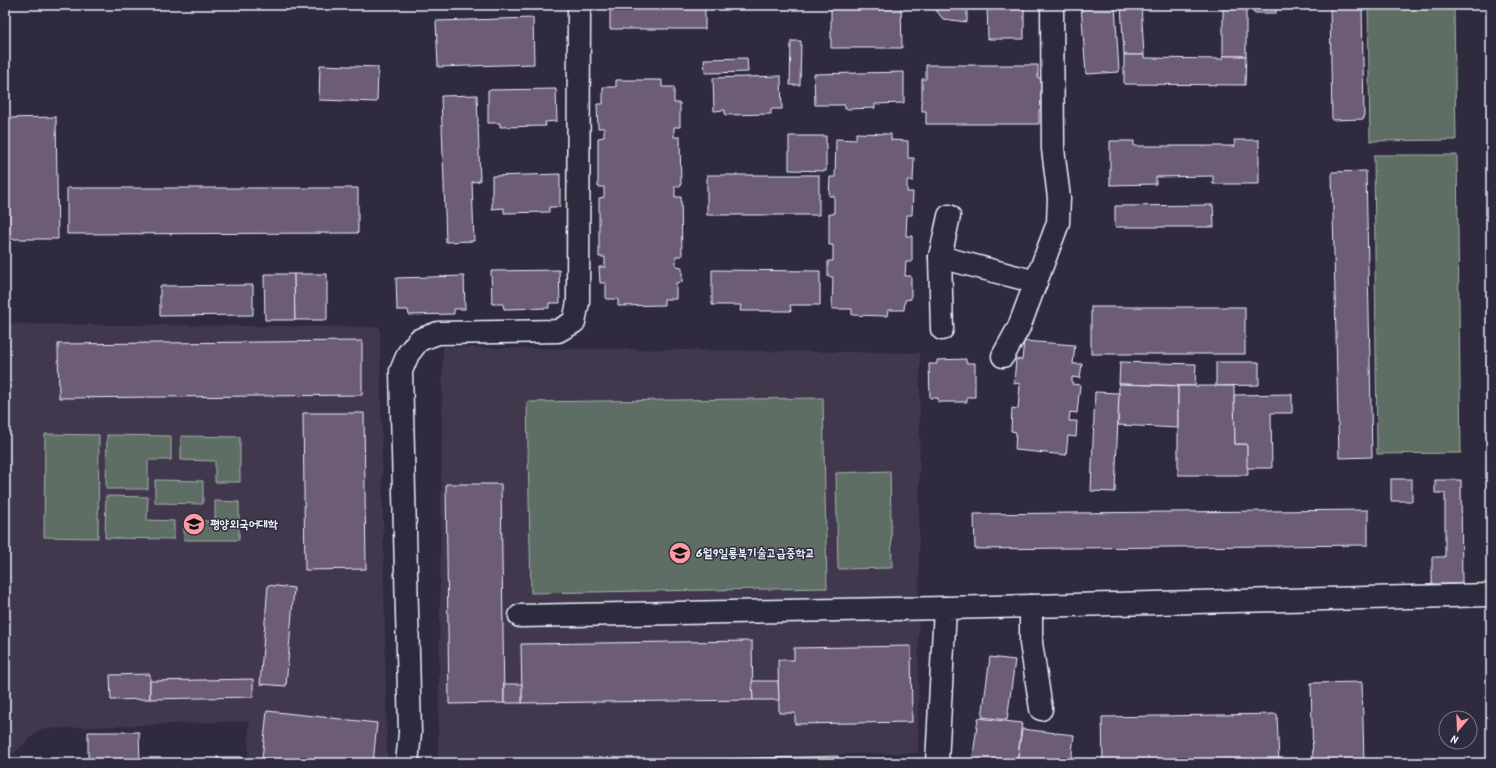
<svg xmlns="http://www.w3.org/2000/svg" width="1496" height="768" font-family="Kalam,'Poor Story',sans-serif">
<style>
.built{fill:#42394e}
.green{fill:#5f6e65;stroke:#a4b0ae}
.building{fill:#6d5b76;stroke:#e8f1f8}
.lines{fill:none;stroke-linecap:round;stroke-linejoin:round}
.minor-casing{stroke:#e8f1f8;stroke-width:25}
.minor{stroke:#2f2a3d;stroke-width:22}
.labels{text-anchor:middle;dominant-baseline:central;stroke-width:3;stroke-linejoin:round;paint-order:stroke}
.poi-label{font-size:12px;font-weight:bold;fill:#e8f1f8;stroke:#2f2a3d;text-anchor:start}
</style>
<rect width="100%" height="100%" fill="#2f2a3d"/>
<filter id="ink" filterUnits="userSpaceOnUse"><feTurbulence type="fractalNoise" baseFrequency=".025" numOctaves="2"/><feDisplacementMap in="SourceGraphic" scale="8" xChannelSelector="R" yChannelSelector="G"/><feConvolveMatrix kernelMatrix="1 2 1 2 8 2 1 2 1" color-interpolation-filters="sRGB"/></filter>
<g filter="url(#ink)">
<g class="built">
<path d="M5,324l375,3 7,436h-139l1,-42 -209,8 -26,24h-9z"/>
<path d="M443,347l477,6 -2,400 -407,7h-73z"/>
</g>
<g class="green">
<path d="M1368,5h86l2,135 -86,1z"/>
<path d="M1374,155h83l4,298 -84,1z"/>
<path d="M823,398l4,190 -296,5 -4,-191z"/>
<path d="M45,434l54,1 -1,103 -54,-1z"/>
<path d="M107,435l64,1v24h-23v29h-42z"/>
<path d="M181,436l59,1v45h-25v-21l-34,-1z"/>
<path d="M890,471l2,97 -54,1 -2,-96z"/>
<path d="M155,480l48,1v23l-48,-1z"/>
<path d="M106,496l42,1 -1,23 27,1v18l-69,-1z"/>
<path d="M215,501l24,1v38h-55v-19h31z"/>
</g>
<g class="building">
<rect x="610" y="5" width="95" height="24"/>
<path d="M725,5h64v3l-64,1z"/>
<path d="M831,5h70l1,43h-71z"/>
<path d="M932,5h35v17l-24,-3z"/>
<path d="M987,5h37v34h-36z"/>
<path d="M1081,5h34l4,67 -33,2z"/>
<path d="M1121,5h20l3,50h-20z"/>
<rect x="1223" y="5" width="23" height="51"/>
<rect x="1254" y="5" width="22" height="8"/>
<path d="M1330,5h32l2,114 -32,1z"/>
<path d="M533,18l1,46 -96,3 -2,-46z"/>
<path d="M791,41h10l-1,44h-10z"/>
<path d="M1124,55h20v3l79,1v-3h23l-1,29 -121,-1z"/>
<path d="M747,58l1,14 -43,1 -1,-14z"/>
<path d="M320,65l58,2 -1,35 -58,-2z"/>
<path d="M926,65h112v13h6v32h-5v14h-113v-13h-4v-32h4z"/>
<path d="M904,72v31l-29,1v4l-30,1v-4h-30l-1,-31z"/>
<path d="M781,76l1,33h-11v5l-46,1v-5l-11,1 -1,-33z"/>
<path d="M616,80h46v7h12v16h6v24h-6v10h6l1,49h-6v11h6l1,59h-6v10l6,1v15l-6,1v16h-12v6l-46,1v-7h-12v-16h-6l-1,-16h6v-10h-6v-59l5,-1v-10h-6v-49l6,-1v-9h-6l-1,-24h6v-17h13z"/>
<path d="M556,89l1,32 -12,1 1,4 -46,1v-4h-12v-33z"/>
<path d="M477,95l3,86 -8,1 2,59 -28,1 -5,-146z"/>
<path d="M56,117l2,122h-51l-2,-121z"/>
<path d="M856,133l35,1v6l17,1v17h6l-1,23h-6v11h6l-1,23h-5l-1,21h6v26h-6l-1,14h6v23l-6,1 -1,10h-16l-1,6 -35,-1v-6h-20l1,-32h-5v-16h5v-16h-4v-31h5v-18h-5l1,-19h5l1,-38 20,1z"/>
<path d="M789,136h37v35l-37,-1z"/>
<path d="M1234,140h25v44h-46v-8l-57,1v7l-46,1v-44h24v5h101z"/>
<path d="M1366,171l6,286 -33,1 -7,-286z"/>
<path d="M560,174v33h-11v5l-45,1v-5l-12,1v-33z"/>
<rect x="707" y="175" width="112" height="40"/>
<path d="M67,188h291v45l-291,1z"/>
<path d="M1213,205l1,22h-99v-21z"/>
<path d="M559,270l1,33h-11v5l-45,1 -1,-5h-11l-1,-33z"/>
<path d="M712,270l108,1v34h-30l1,6h-51l1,-6h-29z"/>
<path d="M264,274h30l1,46h-30z"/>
<path d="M294,274h33v46h-32z"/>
<path d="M464,276l1,33h-11v5l-45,1 -1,-5h-11l-1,-32z"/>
<path d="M253,285v30l-93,1v-30z"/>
<rect x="1091" y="307" width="154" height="47"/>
<path d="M362,341v54l-303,3 -1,-54z"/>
<path d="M1024,341l51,4 -2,19h9l-2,14 -8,-1v7l8,1 -3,28 -7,-1 -1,9h8l-1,16 -8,-1 -2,19 -51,-5 1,-18 -5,-1 1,-23 6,1 2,-25 -6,-1 2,-24 6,1z"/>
<path d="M966,359v4h9v34h-8v5h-29v-4h-8l-1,-34h8v-4z"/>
<path d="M1120,362l76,2 -1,22 -76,-2z"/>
<path d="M1216,362h43v23l-43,1z"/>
<path d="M1119,384l59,2v42l-60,-3z"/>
<path d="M1178,386h56l1,58h12l1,31h-70z"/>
<path d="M1095,392l24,1 -4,99 -24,-1z"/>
<path d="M1292,394v19h-21l1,55h-25v-24h-12l-1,-49z"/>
<path d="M303,413h61l2,156 -61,1z"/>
<rect x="1391" y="479" width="21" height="22"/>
<path d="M1435,480h26l1,104h-30v-27h13v-64h-10z"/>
<path d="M446,484h55l3,219 -55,1z"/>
<path d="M1368,510v35l-393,4 -1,-35z"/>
<path d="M268,585l26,3 -8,98 -26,-2z"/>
<path d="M752,641l1,59 -231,3 -1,-59z"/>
<path d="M911,646l1,76 -117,2v-11h-16l-1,-53h16v-12z"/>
<path d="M990,657l25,3 -8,60 -25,-3z"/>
<path d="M150,674v25l-39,1 -1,-25z"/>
<path d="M253,679v18l-103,2v-18z"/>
<path d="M752,681h26l1,19h-26z"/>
<path d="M1362,682l2,81h-51l-2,-80z"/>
<rect x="504" y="684" width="18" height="19"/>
<path d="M267,711l110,12 -4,40h-73l-38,-4z"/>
<path d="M1277,714l2,49h-176l-1,-46z"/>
<path d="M978,718l44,5 -5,40h-45z"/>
<path d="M1022,729l52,6 -3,28h-54z"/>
<path d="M88,732h51l1,31h-52z"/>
<path d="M838,756l1,7 -237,-1z"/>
<rect x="217" y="757" width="24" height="6"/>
</g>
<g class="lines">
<g class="minor-casing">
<g id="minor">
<path d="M940,257l96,25"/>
<path d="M942,329l-2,-72 9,-41"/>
<path d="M1003,356l16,-29 39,-104 1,-25 -6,-49 -1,-144"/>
<path d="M1031,606v37l10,66"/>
<path d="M520,616l425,-8"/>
<path d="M407,763l3,-30 -9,-362 7,-17 11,-14 19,-7 120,-2 16,-9 4,-20 1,-297"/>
<path d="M937,763l8,-155 546,-13"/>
</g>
</g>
<use href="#minor" class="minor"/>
</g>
</g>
<defs>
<g id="university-disc" transform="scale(1.15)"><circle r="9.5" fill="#ff9aa2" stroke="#2f2a3d"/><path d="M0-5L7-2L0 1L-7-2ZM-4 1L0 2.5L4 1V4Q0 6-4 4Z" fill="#111"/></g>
<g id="school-disc" transform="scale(1.15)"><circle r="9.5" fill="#ff9aa2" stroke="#2f2a3d"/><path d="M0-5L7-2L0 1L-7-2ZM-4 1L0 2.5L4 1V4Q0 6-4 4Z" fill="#111"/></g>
</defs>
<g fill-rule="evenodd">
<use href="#university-disc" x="194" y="524"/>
<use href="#school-disc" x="680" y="553"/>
</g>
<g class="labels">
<g class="poi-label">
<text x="210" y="524">평양외국어대학</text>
<text x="696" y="553">6월9일룡북기술고급중학교</text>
</g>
</g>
<rect width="1496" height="768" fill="none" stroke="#2f2a3d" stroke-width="20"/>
<rect x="10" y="10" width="1476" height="748" fill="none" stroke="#e8f1f8" stroke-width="1.5" filter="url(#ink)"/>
<g transform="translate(1458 730) rotate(199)"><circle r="19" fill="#2f2a3d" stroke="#797a88"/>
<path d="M0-3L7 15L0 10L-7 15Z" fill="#ff9aa2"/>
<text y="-6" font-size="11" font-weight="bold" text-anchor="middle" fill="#e8f1f8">N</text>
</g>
</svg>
